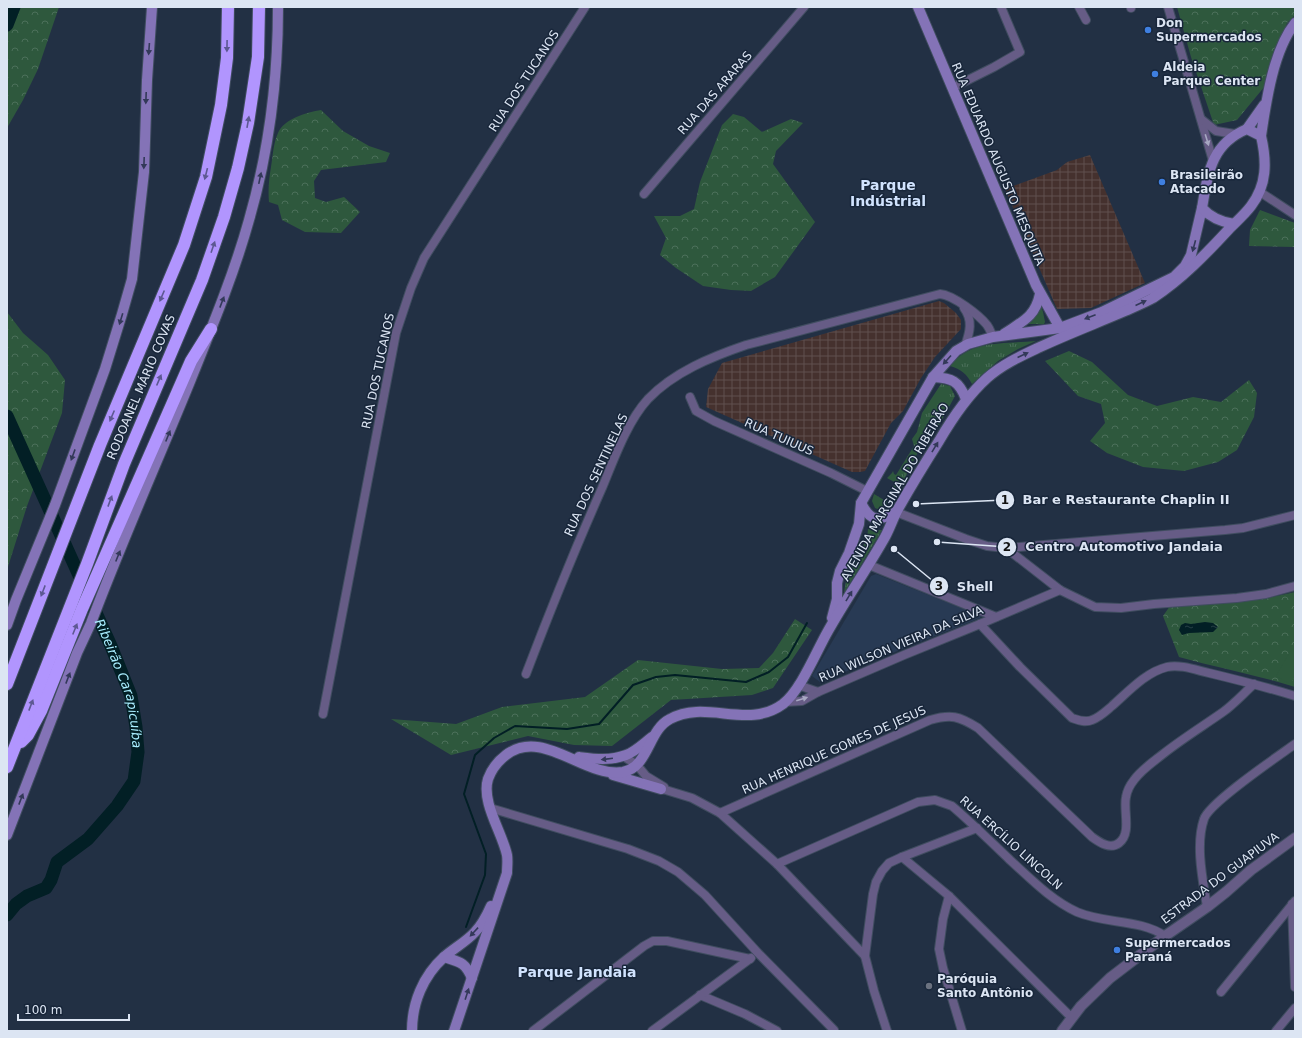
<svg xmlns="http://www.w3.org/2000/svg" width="1302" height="1038" font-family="'DejaVu Sans',sans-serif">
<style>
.industrial{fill:url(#industrial-grid)}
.built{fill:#283a54}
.grass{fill:url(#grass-tufts)}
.forest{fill:url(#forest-crowns)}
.pitch{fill:#2e583d}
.water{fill:url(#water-ripples)}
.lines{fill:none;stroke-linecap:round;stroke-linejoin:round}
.stream{stroke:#021f25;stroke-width:2}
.river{stroke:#021f25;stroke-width:13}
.minor-casing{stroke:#404d60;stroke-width:10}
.tertiary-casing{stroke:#404d60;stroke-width:12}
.secondary-casing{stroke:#404d60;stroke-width:12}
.motorway-casing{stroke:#404d60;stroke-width:14}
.minor{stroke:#665c86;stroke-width:8}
.tertiary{stroke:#665c86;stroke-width:10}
.secondary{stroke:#8473b7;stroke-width:10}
.motorway{stroke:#b195fe;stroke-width:12}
.oneway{fill:#5d5892}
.oneway2{fill:#333959}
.oneway3{fill:#a7a7c2}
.shop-dot{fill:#3f7fe0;stroke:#18263a;stroke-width:1.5}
.worship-dot{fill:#6b7280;stroke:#18263a;stroke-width:1.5}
.labels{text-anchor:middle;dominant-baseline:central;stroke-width:3;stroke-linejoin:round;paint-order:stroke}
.poi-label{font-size:12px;font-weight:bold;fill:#dce5f3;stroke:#18263a;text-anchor:start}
.street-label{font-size:12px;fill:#dce5f3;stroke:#18263a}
.water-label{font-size:13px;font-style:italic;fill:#a9eeff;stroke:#18263a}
.quarter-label{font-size:14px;font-weight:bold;fill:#d1e3fe;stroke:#18263a}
.leader{fill:none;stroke:#dce5f3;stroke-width:1.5}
.callout-dot{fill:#dce5f3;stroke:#18263a;stroke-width:1.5}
.mark-label{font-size:12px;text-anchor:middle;font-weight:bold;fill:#111}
.callout-label{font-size:13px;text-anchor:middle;font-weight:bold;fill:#dce5f3;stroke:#18263a;stroke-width:3;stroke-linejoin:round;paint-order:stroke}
</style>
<defs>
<pattern id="industrial-grid" width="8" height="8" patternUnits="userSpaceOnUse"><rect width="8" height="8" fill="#45312e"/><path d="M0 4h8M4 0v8" fill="none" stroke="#5f4f4d"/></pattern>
<pattern id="grass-tufts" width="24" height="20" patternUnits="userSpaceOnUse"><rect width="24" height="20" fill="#2e583d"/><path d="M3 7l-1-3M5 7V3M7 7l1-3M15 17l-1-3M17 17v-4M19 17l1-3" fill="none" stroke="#4c705a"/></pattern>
<pattern id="forest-crowns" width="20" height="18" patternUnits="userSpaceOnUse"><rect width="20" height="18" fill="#2e583d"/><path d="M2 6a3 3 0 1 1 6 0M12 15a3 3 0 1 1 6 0" fill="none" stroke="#4c705a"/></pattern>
<pattern id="water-ripples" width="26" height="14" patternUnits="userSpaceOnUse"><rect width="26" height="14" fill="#021f25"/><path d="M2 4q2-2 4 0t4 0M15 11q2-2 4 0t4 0" fill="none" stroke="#263f45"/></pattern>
</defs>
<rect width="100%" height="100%" fill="#223044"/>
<g class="industrial">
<path d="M1090,155l55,128 -54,25 -34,1 -52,-120 52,-19 10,-8z"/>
<path d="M939,301l5,2 12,10 5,7v9l-26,28 -14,21 -18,33 -12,12 -26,48 -5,1h-8l-146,-65 2,-18 14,-26z"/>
</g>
<path class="built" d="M876,574l105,42 -1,2 -160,64 -8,-6 59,-100z"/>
<g class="grass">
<path d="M1041,306l2,6 2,10 -1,2h-16l11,-14z"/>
<path d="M1036,341l-18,8 -20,12 -26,23c-5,-10 -11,-15 -22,-18 20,-27 57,-22 86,-25z"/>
<path d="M941,384l9,2 5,10 -18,33 -10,9 -6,8 -14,28 -8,19 -9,-3 6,-7 -9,-5 5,-5 1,-2 1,3 2,1 18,-29 -2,-7 5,-7 5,-19z"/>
<path d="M889,493l7,5 -4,8 -9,5 -8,-3 -3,-7 2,-7 10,6z"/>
<path d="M868,526l9,4h5l-38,63c1,-7 2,-14 5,-21 6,-15 20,-29 19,-46z"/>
</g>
<g class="forest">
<path d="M7,7h52l-21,62 -15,31 -16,28z"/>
<path d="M1177,7h118v8l-8,8 -22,63 -28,34 -23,5 -23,-68z"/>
<path d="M321,110l22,21 26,15 21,7 -4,9 -65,8 -7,11 1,17 11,4 18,-5 16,15 -19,21 -36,-1 -23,-12 -4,-15 -9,-3c-1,-13 0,-23 2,-35 2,-11 2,-23 7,-34 6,-14 29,-21 43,-23z"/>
<path d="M733,114l11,3 18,15 29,-13 12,4 -27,28 -3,13 42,58 -40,55 -24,14 -20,-1 -28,-4 -27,-18 -16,-13 6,-17 -12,-22h26l14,-7 6,-27 22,-57z"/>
<path d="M1260,210l35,13v24l-46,-1 1,-16z"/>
<path d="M7,312l16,21 25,22 17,25 -3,33 -35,93 -20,64z"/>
<path d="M1069,351l23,11 36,33 29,11 36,-9 28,5 28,-22 8,13 -3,24 -17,33 -19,12 -34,9 -41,-4 -36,-14 -17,-12 15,-18 -4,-19 -23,-8 -33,-35z"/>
<path d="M1295,592v95c-38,-12 -77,-19 -116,-30l-16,-41 7,-10 93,-7z"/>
<path d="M795,619l17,11 -39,58 -21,7 -81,5 -59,46 -38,-1 -46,-9 -77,19 -60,-36 65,5 46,-17 83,-10 53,-37 84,9 37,-1 14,-15z"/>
</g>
<path class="pitch" d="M1291,650l4,2v25l-5,7 -14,-8z"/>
<path class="water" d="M1205,622l8,1 5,4 -5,5 -24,1 -7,2 -3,-5 2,-5 4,-2 6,1z"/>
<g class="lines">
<path class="stream" d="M466,927l19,-52 1,-21 -22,-60 11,-39 19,-17 21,-12 52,3 32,-5 34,-39 23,-8 19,-2 71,7 23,-10 19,-15 19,-34"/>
<g class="river">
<path d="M7,25l7,-18"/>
<path id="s1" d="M7,416l104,230 20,50 5,31 2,25 -4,29 -17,25 -29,33 -31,23 -6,18 -5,8 -19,8 -11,8 -9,11"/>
</g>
<g class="minor-casing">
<g id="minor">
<path d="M1079,7l7,13"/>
<path d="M1131,7v1"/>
<path d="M1168,7l45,154"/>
<path d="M952,88l42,-21 26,-15 -19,-45"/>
<path d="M1201,119l15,12 19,3"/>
<path d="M1260,192l35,23"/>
<path d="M644,194l160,-187"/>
<path d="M964,308c9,12 6,24 1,38"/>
<path d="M690,397l6,14 18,10 117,52 36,18"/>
<path d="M896,512l70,27 21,7 19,2 219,-18 18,-2 52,-13"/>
<path d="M1006,548l54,42 35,17 26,1 33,-4 83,-6 29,-4 29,-8"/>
<path d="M869,565l127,52"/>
<path d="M980,624l40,43 52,51c6,2 13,5 20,2 8,-3 14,-9 20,-14 16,-14 34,-34 55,-39 13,-3 29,3 42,6 29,7 57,14 86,23"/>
<path d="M526,674c24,-63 49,-125 76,-186 12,-29 25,-66 46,-89 26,-27 63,-42 98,-54l194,-51c13,1 39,21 47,31 3,4 4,8 6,12"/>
<path d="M798,685l20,7"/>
<path d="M785,702l17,-1 16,-9 86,-37 76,-31 80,-34"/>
<path d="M323,714l73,-381 15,-45 13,-30 161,-251"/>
<path d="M623,756l14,9 9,11 18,11"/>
<path d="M656,787l36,11 28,15 57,51 88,92 9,35 13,40"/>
<path d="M490,808l138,41 31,12 19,11 27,23 53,58 76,77"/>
<path d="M720,813l210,-93c21,-6 29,-4 48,8l114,109c7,5 18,13 27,6 13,-10 4,-32 7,-46 1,-6 4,-12 8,-17 7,-10 19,-18 29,-26 19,-15 40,-28 60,-42 11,-8 21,-19 31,-28"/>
<path d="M902,857l47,39 123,122"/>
<path d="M777,864l141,-62 17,-2 17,6c20,17 39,36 58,54 21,19 41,40 67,52 28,12 63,7 88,24"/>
<path d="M949,896l-6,23 -4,30 4,19 19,63"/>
<path d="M1292,904l3,83"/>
<path d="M1207,907c-4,-26 -12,-62 -3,-88 5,-16 73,-62 91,-75"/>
<path d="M865,956l8,-62 3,-12 6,-11 7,-8 13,-6 75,-29"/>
<path d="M1221,992l74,-91"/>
<path d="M700,995l45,19 32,17"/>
<path d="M533,1031l111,-85 9,-5h14l83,18"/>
<path d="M652,1031l99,-73"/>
<path d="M1276,1031l19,-23"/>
</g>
</g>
<g class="tertiary-casing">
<path id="tertiary" d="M1062,1031l19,-25 29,-28 55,-42 42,-29 19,-15 25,-22 44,-32"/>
</g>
<g class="secondary-casing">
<g id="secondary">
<path d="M918,7l118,278 24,43"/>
<path d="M1247,129l17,-24"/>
<path d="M1261,136c5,-34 12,-85 34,-113"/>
<path d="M1004,334c19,-13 31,-17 36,-40"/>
<path d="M933,377c19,1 26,4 33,22"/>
<path d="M861,503c10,20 18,18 35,9"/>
<path d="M832,618l5,-19v-16l3,-12 9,-18 10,-29 2,-21 72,-126 23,-26 12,-7 25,-7 67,-9 42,-16 72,-35 11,-11 6,-11 11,-47"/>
<path d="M7,625l9,-25 39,-95 50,-136 17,-55 10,-35 12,-107 3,-92 5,-73"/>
<path d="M579,757c16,2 31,4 47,-2 9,-3 18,-12 26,-18"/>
<path d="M613,775l48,14"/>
<path d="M7,835l70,-182 14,-30c31,-82 67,-163 100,-244 21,-52 43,-105 58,-159 20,-69 29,-141 29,-213"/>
<path d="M444,957c16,5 21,5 28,21"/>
<path d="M412,1031c0,-28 11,-55 32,-74 10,-9 22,-15 31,-25 7,-7 12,-17 16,-26"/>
<path d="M454,1031l53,-158c0,-6 1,-12 0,-18 -5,-23 -26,-53 -19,-76 4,-11 10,-18 18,-24 37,-28 78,23 117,17 26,-5 25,-42 47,-53 36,-20 78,11 113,-15 18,-14 33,-52 45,-73 18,-32 39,-62 57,-94 5,-9 8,-19 13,-28 13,-23 27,-46 41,-68 14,-24 28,-45 48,-63 16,-14 34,-22 53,-31 28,-13 57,-24 85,-36 9,-4 19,-8 28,-13 29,-19 53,-44 77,-70 7,-7 15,-14 21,-22 16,-21 16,-44 10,-70l-14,-7c-36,15 -39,44 -45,79 9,10 19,14 32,16"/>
</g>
</g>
<g class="motorway-casing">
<g id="motorway">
<path d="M7,684l93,-239 84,-200 22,-68 15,-72 6,-47 1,-51"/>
<path d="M21,742l7,-7 13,-24 41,-102 95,-216 14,-32 20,-32"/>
<path d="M7,767l80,-203 37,-100 78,-184 22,-63 14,-49 10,-45 10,-66 1,-50"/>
</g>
</g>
<use href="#minor" class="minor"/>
<use href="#tertiary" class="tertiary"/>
<use href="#secondary" class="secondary"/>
<use href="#motorway" class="motorway"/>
</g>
<defs><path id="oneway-solid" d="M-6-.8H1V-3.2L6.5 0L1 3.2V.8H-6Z"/></defs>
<g class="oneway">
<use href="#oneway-solid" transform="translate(227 46) rotate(91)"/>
<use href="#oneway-solid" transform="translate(248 122) rotate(-80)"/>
<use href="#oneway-solid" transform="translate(206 174) rotate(104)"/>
<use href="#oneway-solid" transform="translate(213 247) rotate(-71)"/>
<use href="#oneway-solid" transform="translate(162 296) rotate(113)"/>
<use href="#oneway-solid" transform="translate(159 380) rotate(-67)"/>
<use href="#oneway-solid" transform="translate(112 416) rotate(113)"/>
<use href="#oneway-solid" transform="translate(110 501) rotate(-70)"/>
<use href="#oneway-solid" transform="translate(43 591) rotate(111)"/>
<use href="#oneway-solid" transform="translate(75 629) rotate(-68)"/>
<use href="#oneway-solid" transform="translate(31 705) rotate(-69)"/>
</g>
<g class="oneway2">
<use href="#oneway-solid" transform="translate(149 49) rotate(94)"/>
<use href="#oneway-solid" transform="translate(146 98) rotate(92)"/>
<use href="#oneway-solid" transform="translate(144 163) rotate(92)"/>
<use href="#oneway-solid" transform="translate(260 178) rotate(-78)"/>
<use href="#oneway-solid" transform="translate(1194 246) rotate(105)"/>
<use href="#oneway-solid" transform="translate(222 302) rotate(-69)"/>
<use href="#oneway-solid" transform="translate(1141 303) rotate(-24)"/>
<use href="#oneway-solid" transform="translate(1090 317) rotate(159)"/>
<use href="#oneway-solid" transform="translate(121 319) rotate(107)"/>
<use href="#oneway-solid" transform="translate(1023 355) rotate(-25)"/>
<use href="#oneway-solid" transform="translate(947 360) rotate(132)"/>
<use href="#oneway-solid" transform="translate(168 436) rotate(-68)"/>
<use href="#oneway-solid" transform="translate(935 447) rotate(-59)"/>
<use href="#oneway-solid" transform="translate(73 455) rotate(110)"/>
<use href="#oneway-solid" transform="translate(118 556) rotate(-68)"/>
<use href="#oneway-solid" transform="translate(849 596) rotate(-59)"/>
<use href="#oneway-solid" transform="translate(68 678) rotate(-69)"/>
<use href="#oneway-solid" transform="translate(607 759) rotate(173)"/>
<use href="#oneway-solid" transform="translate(21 799) rotate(-69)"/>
<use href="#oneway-solid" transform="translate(474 932) rotate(133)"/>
<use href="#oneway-solid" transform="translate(467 994) rotate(-72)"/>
</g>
<g class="oneway3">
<use href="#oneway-solid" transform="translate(1207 140) rotate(73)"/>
<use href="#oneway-solid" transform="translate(802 699) rotate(-17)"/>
</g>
<g class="shop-dot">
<circle cx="1148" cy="30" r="4"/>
<circle cx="1155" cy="74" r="4"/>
<circle cx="1162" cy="182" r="4"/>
<circle cx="1117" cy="950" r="4"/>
</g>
<circle class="worship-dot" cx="929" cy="986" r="4"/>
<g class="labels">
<g class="poi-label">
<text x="1156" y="23">Don<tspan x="1156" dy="14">Supermercados</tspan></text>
<text x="1163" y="67">Aldeia<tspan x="1163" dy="14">Parque Center</tspan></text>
<text x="1170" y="175">Brasileirão<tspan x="1170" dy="14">Atacado</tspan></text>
<text x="1125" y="943">Supermercados<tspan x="1125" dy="14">Paraná</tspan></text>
<text x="937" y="979">Paróquia<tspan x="937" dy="14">Santo Antônio</tspan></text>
</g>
<g class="street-label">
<text transform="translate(524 81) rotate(-57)">RUA DOS TUCANOS</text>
<text transform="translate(715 93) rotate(-49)">RUA DAS ARARAS</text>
<text transform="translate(998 164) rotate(67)">RUA EDUARDO AUGUSTO MESQUITA</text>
<text transform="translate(378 371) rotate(-78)">RUA DOS TUCANOS</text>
<text transform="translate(141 387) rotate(-67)">RODOANEL MÁRIO COVAS</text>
<text transform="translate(779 437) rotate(24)">RUA TUIUUS</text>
<text transform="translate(596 475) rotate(-65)">RUA DOS SENTINELAS</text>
<text transform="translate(895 492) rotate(-60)">AVENIDA MARGINAL DO RIBEIRÃO</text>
<text transform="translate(901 644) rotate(-23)">RUA WILSON VIEIRA DA SILVA</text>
<text transform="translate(834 750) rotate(-24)">RUA HENRIQUE GOMES DE JESUS</text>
<text transform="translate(1011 843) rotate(42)">RUA ERCÍLIO LINCOLN</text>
<text transform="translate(1220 878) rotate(-37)">ESTRADA DO GUAPIUVA</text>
</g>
<g class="water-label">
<text stroke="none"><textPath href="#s1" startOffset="291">Ribeirão Carapicuíba</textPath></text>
</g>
<g class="quarter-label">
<text x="888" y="185">Parque<tspan x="888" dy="16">Indústrial</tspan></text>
<text x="577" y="972">Parque Jandaia</text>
</g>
</g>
<path class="leader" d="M916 504L1005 500M937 542L1007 547M894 549L939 586"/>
<g class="callout-dot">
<circle cx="916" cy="504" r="4"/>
<circle cx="937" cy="542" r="4"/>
<circle cx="894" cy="549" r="4"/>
<circle cx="1005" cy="500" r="10"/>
<circle cx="1007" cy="547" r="10"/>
<circle cx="939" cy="586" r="10"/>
</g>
<g class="mark-label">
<text x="1005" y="504">1</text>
<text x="1007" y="551">2</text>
<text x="939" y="590">3</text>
</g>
<g class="callout-label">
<text x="1126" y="504">Bar e Restaurante Chaplin II</text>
<text x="1124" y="551">Centro Automotivo Jandaia</text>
<text x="975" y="591">Shell</text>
</g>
<rect width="1302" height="1038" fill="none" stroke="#dce5f3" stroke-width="16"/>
<path d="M18 1014v6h111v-6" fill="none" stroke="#dce5f3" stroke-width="2"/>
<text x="24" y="1014" font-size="12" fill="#dce5f3" stroke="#18263a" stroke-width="3" paint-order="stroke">100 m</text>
</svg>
